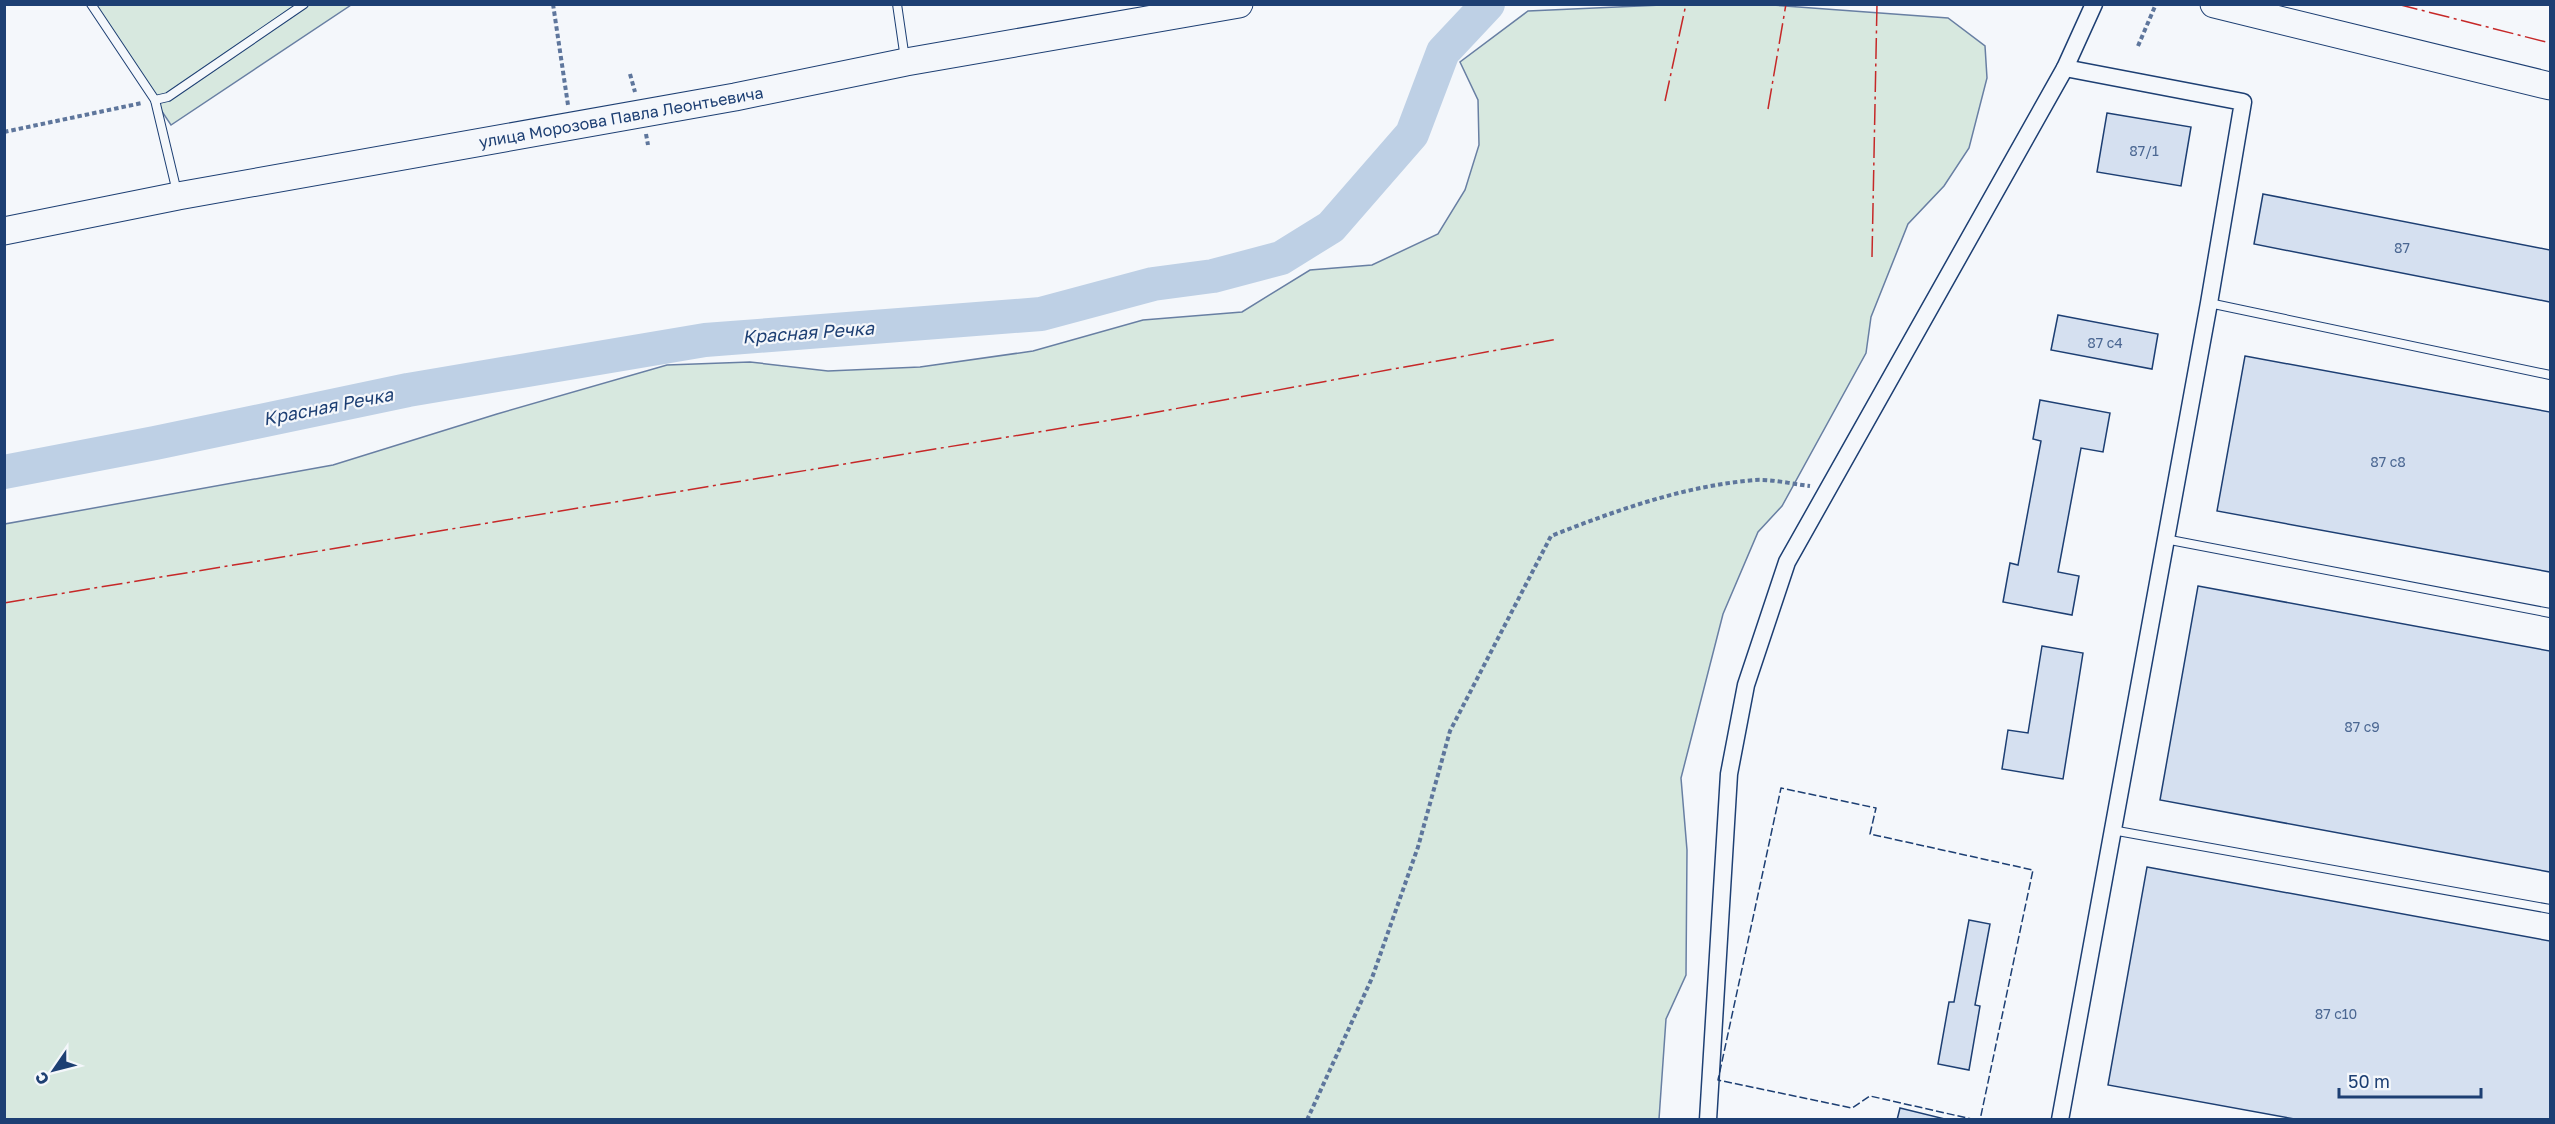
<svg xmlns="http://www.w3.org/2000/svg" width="2555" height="1124" font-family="'Golos Text',sans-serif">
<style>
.green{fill:#d7e8df;stroke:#687fa3;stroke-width:1.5}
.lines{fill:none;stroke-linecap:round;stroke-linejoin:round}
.river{stroke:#bed0e5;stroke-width:34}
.building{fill:#d5e0f0;stroke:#1d3f73;stroke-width:1.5}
.service-casing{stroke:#1d3f73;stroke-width:10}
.minor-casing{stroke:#1d3f73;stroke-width:19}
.primary-casing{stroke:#1d3f73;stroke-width:29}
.path{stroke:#5e769c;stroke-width:4;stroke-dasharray:4.5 3;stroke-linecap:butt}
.service{stroke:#f4f7fb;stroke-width:8}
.minor{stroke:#f4f7fb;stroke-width:16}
.primary{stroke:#f4f7fb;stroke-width:27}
.fence{stroke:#1d3f73;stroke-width:1.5;stroke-dasharray:8 3;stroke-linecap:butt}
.power{stroke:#c62828;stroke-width:1.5;stroke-dasharray:21 4.5 3 4.5;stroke-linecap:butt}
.labels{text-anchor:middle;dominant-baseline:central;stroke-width:4.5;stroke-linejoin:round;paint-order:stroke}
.number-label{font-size:14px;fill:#4b6792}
.street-label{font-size:16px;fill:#1d3f73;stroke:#f4f7fb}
.water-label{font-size:18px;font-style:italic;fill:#1d3f73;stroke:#f4f7fb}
</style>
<rect width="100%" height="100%" fill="#f4f7fb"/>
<g class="green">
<path d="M1684,4l88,1 176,13 37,28 2,32 -18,70 -25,38 -36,38 -37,93 -5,36 -84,153 -24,26 -35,82 -42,164 6,72 -1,125 -20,44 -7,100h-1654v-595l328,-59 164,-51 170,-49 83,-3 78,9 92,-4 113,-16 110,-31 99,-8 68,-42 62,-5 66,-31 27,-44 14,-45 -1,-45 -18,-38 68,-51z"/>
<path d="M91,5h260l-180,120z"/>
</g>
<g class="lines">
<path class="river" d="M4,472l151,-29 253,-53 297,-50 336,-26 112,-30 60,-8 68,-18 50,-31 81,-93 31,-82 45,-48"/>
</g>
<g class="building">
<path d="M2107,113l84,14 -10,59 -84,-14z"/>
<path d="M2263,194l287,56v52l-296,-58z"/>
<path d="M2058,315l100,19 -6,35 -101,-19z"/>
<path d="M2245,356l305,56v160l-333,-61z"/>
<path d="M2040,400l70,13 -7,39 -22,-4 -23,124 21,4 -7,39 -69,-13 7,-39 8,2 23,-124 -8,-2z"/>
<path d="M2198,586l352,65v221l-390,-72z"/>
<path d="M2042,646l41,7 -20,126 -61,-10 6,-39 20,3z"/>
<path d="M2147,867l403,74v179h-250l-192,-35z"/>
<path d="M1969,920l21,4 -15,81 5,1 -11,64 -31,-6 11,-62h5z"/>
<path d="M1900,1108l45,11v1h-48z"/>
</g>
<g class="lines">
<g class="service-casing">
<g id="service">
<path d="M91,4l64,96 22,92"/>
<path d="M897,4l8,55"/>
<path d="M155,100l13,-3 136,-93"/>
<path d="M2209,303l341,72"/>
<path d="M2165,539l385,74"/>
<path d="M2112,830l438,79"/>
</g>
</g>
<g class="minor-casing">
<g id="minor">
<path d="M1708,1120l21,-346 17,-89 41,-123 278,-494 29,-64"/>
<path d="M2060,1120l149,-817 34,-201 -178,-34"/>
</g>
</g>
<g class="primary-casing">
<g id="primary">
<path d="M2214,4l336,82"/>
<path d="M4,231l174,-35 557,-99 171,-35 333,-58"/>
</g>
</g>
<g class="path">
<path d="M553,4l15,101"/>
<path d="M2138,46l18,-42"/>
<path d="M630,74l5,18"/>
<path d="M4,132l138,-29"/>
<path d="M646,134l2,11"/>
<path d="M1307,1120l65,-142 46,-131 32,-116 101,-195c66,-26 133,-50 204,-56 17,-1 37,4 55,6"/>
</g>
<use href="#service" class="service"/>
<use href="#minor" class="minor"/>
<use href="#primary" class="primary"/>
<path class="fence" d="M1976,1120l-106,-24 -18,12 -134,-28 63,-292 95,20 -6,26 163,36 -53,250"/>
<g class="power">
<path d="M2397,4l153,39"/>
<path d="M1665,101l21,-97"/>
<path d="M1768,109l18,-105"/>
<path d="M1872,257l5,-253"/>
<path d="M4,603l1137,-188 417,-76"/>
</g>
</g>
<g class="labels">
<g class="number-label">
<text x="2144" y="150">87/1</text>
<text x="2402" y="247">87</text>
<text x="2105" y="342">87 с4</text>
<text x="2388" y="461">87 с8</text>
<text x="2362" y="726">87 с9</text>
<text x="2336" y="1013">87 с10</text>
</g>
<g class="street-label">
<text transform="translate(621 117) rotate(-10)">улица Морозова Павла Леонтьевича</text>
</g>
<g class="water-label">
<text transform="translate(808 332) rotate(-4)">Красная Речка</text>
<text transform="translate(328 406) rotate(-11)">Красная Речка</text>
</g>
</g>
<rect width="2555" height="1124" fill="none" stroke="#1d3f73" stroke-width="12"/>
<g transform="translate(54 1070) rotate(235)" stroke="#f4f7fb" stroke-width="4.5" paint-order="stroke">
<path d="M0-4.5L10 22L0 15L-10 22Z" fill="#1d3f73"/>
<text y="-9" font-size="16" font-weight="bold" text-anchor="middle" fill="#1d3f73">С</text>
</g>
<path d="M2339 1088v9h142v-9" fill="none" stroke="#1d3f73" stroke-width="3"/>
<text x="2348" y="1088" font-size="18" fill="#1d3f73" stroke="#f4f7fb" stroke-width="4.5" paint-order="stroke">50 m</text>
</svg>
